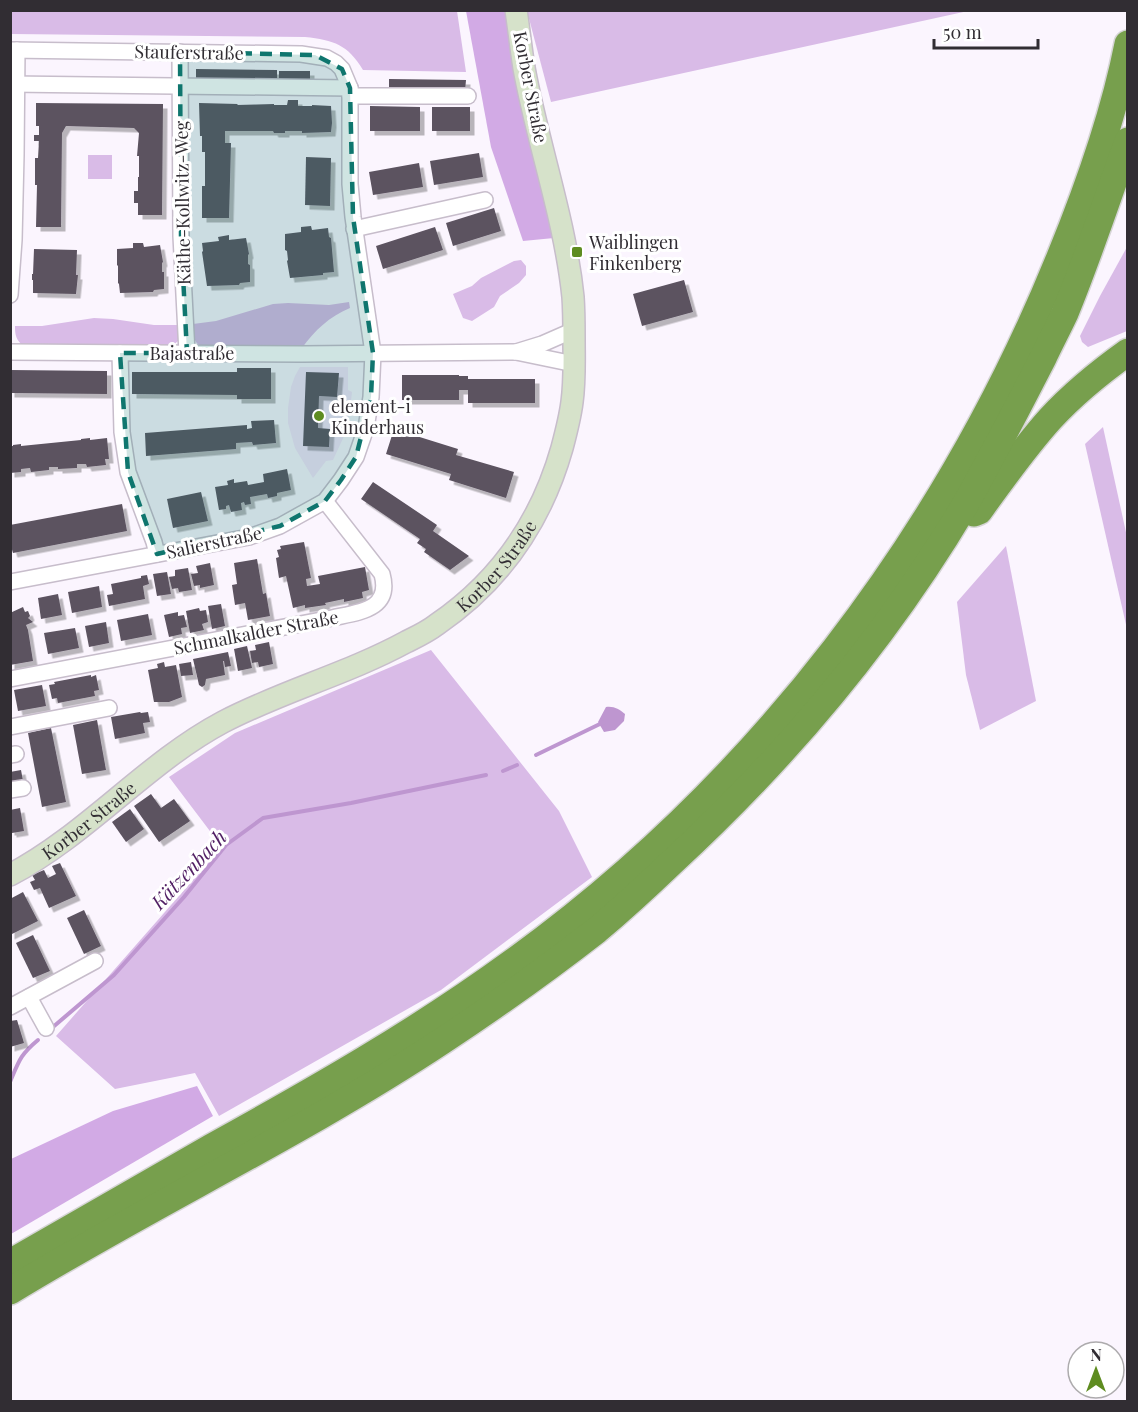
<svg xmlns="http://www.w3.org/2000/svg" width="1138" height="1412" font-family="'Playfair Display',serif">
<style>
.built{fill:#f4e5fb}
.green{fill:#d9bbe7}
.forest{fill:#d2aae5}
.water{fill:#be96d0}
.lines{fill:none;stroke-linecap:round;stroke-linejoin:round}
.stream{stroke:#be96d0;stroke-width:4}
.building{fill:#5c5360;filter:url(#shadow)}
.street-casing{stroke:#c7bdcb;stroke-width:18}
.secondary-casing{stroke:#c7bdcb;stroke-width:24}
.highway-casing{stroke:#d6d5d6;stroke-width:30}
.street{stroke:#fff;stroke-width:15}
.secondary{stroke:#d6e2ca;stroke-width:21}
.highway{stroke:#779f4d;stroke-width:27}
.marked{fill:#0f766e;fill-opacity:0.2;stroke:#0f766e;stroke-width:4.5;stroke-dasharray:12 8;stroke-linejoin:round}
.poi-dot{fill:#5e8c20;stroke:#fff;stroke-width:2}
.labels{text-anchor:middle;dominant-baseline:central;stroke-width:6;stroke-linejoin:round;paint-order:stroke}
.street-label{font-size:18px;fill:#312d33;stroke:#fff}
.poi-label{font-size:18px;fill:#312d33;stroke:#fff;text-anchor:start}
.water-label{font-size:20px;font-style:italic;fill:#511f64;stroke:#fff}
</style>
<defs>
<filter id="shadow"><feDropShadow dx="4.5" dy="4.5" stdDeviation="0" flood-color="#0004"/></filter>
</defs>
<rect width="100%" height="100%" fill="#fbf5fe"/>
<path class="built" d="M300,367h48v23l4,2 -2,17 -5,25 -12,26 -7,1 -13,17 -18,-30 -7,-25v-15l3,-21 4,-11z"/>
<g class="green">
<path d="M11,10l446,1 9,61 -103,-2c-15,-25 -29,-30 -58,-33l-294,-3z"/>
<path d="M527,11v-1l441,1 -417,91z"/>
<rect x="88" y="155" width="24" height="24"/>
<path d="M1127,247v84l-39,16 -6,-5 -2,-6 20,-40z"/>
<path d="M521,260l5,6v9l-7,8 -19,13 -6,11 -22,14 -9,-3 -10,-24 19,-8 9,-8 33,-17z"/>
<path d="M349,302l1,6c-21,9 -35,22 -48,40l-101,-2c-9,-4 -7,-14 -8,-22l23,-3 57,-17 15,-1 41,2z"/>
<path d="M94,318l19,1 41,6h25l-1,16 -7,6 -149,-2c-6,-6 -7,-10 -7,-19h27z"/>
<path d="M1103,427l24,110v92l-42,-185z"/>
<path d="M1006,546l30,155 -56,29 -14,-55 -9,-73z"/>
<path d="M431,650l128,161 33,66 -151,113 -222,126 -24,-43 -80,16 -59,-53 166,-189 -53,-70 66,-44z"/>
</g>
<g class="forest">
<path d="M466,11h42l46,227 -31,3 -32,-94z"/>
<path d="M197,1086l16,30 -202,118v-75l102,-48z"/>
</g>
<path class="water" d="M606,707c8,-1 13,2 19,7l-1,7 -9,9 -11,2 -6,-10z"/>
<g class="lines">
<g class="stream">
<path d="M536,755l68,-33"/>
<path d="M503,771l14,-6"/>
<path d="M53,1027l61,-52 70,-78 42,-52 37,-27 88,-15 135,-28"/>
<path d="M10,1082c9,-21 10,-27 28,-42"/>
</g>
</g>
<g class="building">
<path d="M196,69l81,1v10h-81z"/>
<rect x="279" y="71" width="31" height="10"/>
<path d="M389,79l77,1 -1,11 -76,-1z"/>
<path d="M288,100h10v6h14v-1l19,1 1,17 -1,9 -29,1v-2h-17v2h-11l-1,-2h-48v12h6l-2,75h-27v-32h3v-34h-3v-16h-2l-1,-33 39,1 -1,1 37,-1v1h13z"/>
<path d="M36,103l127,1 -1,111h-24v-12h-4v-12h4v-14h1v-21h-2l2,-23 -5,-5 -68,-2 -4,7 -1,94h-25l1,-42h-2v-27h3l1,-17h-5v-6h5v-9h-3z"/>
<path d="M370,106l50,1v24h-50z"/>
<rect x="432" y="107" width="38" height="24"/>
<path d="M479,153l4,24 -49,8 -4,-24z"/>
<path d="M306,157l25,1 -1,48 -25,-1z"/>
<path d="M419,163l4,24 -50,8 -4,-23z"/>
<path d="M494,208l7,23 -48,15 -7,-23z"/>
<path d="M311,226l1,4 16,-2 1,9 2,1 3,34 -11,1v2l-33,3 -3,-17 1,-1 -1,-9 -2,-1v-16l16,-2v-5z"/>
<path d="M435,227l8,23 -60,19 -7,-23z"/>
<path d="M229,235v5l17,-2 3,16 -1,1v9l2,1v17l-10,1 -1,2 -32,1 -5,-34 1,-1 -1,-8 17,-2 -1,-4z"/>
<path d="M133,243h10l1,4 16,-2 3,17 -1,1v9h2v17l-10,1 -1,2 -33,1 -1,-9 -1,-1v-17l-1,-1v-16l16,-1z"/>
<path d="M34,249l43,1 -1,25h2l-2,19 -43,-1v-13h-1v-6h1z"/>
<path d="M684,280l9,32 -51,14 -9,-32z"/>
<path d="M237,368h34v31h-34v-4l-105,-1v-22h105z"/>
<path d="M10,370l97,1v23l-97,-1z"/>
<path d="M306,372l33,1 -2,24 -18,-1 -1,32 12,1 -1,18 -26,-1z"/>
<path d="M402,375h57v1h9v3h67v24h-67v-13h-9v10h-57z"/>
<path d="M274,420l2,23 -23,2 -1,-3 -16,1v6l-90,7 -1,-23 102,-8v4l5,-1 -1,-7z"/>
<path d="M394,429l64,20 -2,6 58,17 -8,26 -57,-18 2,-6 -65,-20z"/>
<path d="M90,438v2l17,-2 2,21h-4l1,6 -19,2 -1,-3h-9v4l-19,1v-2h-9v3l-18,2 -1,-4 -9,1v3l-11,1v-27h3v-1l8,-1v2l60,-6v-1z"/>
<path d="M287,469l4,21 -14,3v3l-9,2 -1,-4 -17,3 1,7 -6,1 -1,-3 -3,1 1,7 -11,2 -2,-7 -3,1v3l-7,1 -4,-23 13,-2 -1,-4 7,-2v4l13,-2 1,4 16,-3 -1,-8z"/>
<path d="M373,482l64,43 -4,6 36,25 -19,14 -26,-18 2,-3 -9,-6 3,-4 -59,-40z"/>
<path d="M201,492l7,29 -35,7 -6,-29z"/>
<path d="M122,504l5,27 -114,22 -3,-10v-18z"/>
<path d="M304,542l7,36 -5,1 1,7 13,-2 -2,-8 47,-9 4,23 -7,2 1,6 -19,4v-3l-19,4 1,2 -21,3v-3l-12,3 -7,-32 -7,2 -3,-20 3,-1 -2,-7 4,-1 -1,-3z"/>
<path d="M257,559l6,35 3,-1 4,23 -22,4 -3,-17 -10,2 -3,-20 5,-1 -3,-21z"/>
<path d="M210,563l4,22 -14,3v-3l-6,1 -3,-12 7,-1 -2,-7z"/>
<path d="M188,568l4,22 -13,2 -1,-4 -6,1 -3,-12 6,-1v-6z"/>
<path d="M167,572l4,22 -14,2 -4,-22z"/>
<path d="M147,575l2,9 -6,2 2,13 -36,7 -2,-11 6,-1 -2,-10 30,-6v-2z"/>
<path d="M99,586l3,21 -30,6 -4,-21z"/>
<path d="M58,594l4,21 -21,4 -3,-21z"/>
<path d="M221,604l4,22 -13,3 -4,-23z"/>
<path d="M23,607l2,5 3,-1 2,5 -2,2 5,4 -7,3 2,5 5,31 -23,4v-52z"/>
<path d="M199,608l1,3 6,-1 2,12 -6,2 2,6 -14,3 -4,-22z"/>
<path d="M178,612v4l6,-1 3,12 -6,1 1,6 -13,3 -5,-22z"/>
<path d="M148,614l4,21 -31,6 -4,-21z"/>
<path d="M106,622l3,21 -20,4 -4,-21z"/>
<path d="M75,628l4,20 -31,6 -4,-21z"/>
<path d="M269,642l4,22 -14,3 -1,-5 -6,1 -2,-12 6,-1 -1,-5z"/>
<path d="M247,646l5,22 -14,3 -4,-22z"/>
<path d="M228,652l3,14 -6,1 -1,-6h-1l2,14 -19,4 -1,6 -3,2 -3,-2 -6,-26z"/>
<path d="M164,662l1,5 11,-2 6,32 -13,5h-15l-6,-32 10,-2 -1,-4z"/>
<path d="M191,662l2,13 -12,1 -2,-12z"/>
<path d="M91,675v2l5,-2 3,15 -5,1 1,5 -37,7 -1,-5 -5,1 -3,-14 6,-1 -1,-2z"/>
<path d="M42,685l4,21 -28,5 -4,-21z"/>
<path d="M140,712l1,1 7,-1 2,10 -7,1 2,10 -30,6 -4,-22z"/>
<path d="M97,720l9,50 -24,4 -9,-49z"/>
<path d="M51,728l15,74 -24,5 -14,-74z"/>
<path d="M21,770l2,11 -13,3v-12z"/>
<path d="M151,794l10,14 13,-9 16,22 -31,21 -25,-36z"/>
<path d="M20,808l4,23 -12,2v-2h-2v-21z"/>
<path d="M130,809l14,20 -18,13 -14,-20z"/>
<path d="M60,863l16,33 -27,12 -9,-20 -6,2 -4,-8 5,-2 -3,-5 12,-5 4,8 8,-4 -4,-8z"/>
<path d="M23,892l15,29 -28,14v-36z"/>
<path d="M84,910l17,36 -17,8 -17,-36z"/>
<path d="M33,935l17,36 -17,7 -17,-35z"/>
<path d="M17,1020l7,23 -14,4v-26z"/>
</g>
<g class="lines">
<g class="street-casing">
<g id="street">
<path d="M10,50l291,4 26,4 9,5 6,6 8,19v96l3,33 20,136 -2,44 -5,31 -10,29 -15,23 -16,21 -45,25 -31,11 -239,45"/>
<path d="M180,52l1,184 6,117"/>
<path d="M10,84l340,4"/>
<path d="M350,96h118"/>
<path d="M354,229l131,-29"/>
<path d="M10,295l4,-55 2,-85 1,-105"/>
<path d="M10,352l292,2 214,-2 58,12"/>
<path d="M516,352l26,-8 32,-14"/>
<path d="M120,353l2,79 6,40 26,70 3,12"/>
<path d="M10,679l322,-61c27,-6 60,-8 50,-44l-57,-73"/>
<path d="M10,727l99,-19"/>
<path d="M10,755l6,-1"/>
<path d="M10,790l13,-2"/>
<path d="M29,997l17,31"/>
<path d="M10,1007l85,-46"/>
</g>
</g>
<g class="secondary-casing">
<g id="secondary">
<path id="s1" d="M10,875c78,-41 136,-112 213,-153 59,-31 124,-48 183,-80 10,-5 21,-10 30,-17 63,-43 105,-103 126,-177 4,-15 8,-30 10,-46 3,-21 2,-43 2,-64 0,-13 0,-27 -1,-41 -8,-78 -35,-152 -49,-229 -3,-19 -5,-38 -8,-58"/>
</g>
</g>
<g class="highway-casing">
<g id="highway">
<path d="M974,513l5,-2c23,-32 45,-63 71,-92 23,-25 50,-47 78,-67"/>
<path d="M10,1263c68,-39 135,-78 202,-116 103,-57 205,-115 301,-185 244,-176 434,-426 547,-705 27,-66 54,-142 68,-213"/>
<path d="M10,1291c142,-87 293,-158 432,-250 53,-35 105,-72 155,-111 25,-21 50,-44 74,-67 114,-105 215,-225 294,-358 11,-19 21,-39 32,-59 16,-29 31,-59 46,-88 7,-15 15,-30 22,-45 23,-56 42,-114 63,-172"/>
</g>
</g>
<use href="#street" class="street"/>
<use href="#secondary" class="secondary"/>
<use href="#highway" class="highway"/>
</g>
<path class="marked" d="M180,52l135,3 27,14 8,19 3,129 20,136 -2,44 -15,60 -15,23 -16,21 -45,25 -123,28 -29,-82 -8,-119h67l-6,-117z"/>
<g class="poi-dot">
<rect x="571" y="246" width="12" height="12" rx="3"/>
<circle cx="319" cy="416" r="6"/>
</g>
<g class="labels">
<g class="street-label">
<text transform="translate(189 52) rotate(1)">Stauferstraße</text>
<text transform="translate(531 87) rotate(79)">Korber Straße</text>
<text transform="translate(182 203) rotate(-91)">Käthe-Kollwitz-Weg</text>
<text x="192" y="353">Bajastraße</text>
<text transform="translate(214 542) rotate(-12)">Salierstraße</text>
<text stroke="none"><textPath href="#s1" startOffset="582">Korber Straße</textPath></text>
<text transform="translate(256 632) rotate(-11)">Schmalkalder Straße</text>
<text stroke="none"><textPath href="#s1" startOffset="96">Korber Straße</textPath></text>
</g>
<g class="poi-label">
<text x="589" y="242">Waiblingen<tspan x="589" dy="21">Finkenberg</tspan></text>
<text x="331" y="406">element-i<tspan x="331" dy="21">Kinderhaus</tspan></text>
</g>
<g class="water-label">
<text transform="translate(188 869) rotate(-47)">Kätzenbach</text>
</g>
</g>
<rect width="1138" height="1412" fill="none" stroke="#312d33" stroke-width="24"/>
<g transform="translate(1096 1370)"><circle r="28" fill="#ffffff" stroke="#adabad" stroke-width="1.5"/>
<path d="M0-4.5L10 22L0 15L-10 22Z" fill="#5e8c20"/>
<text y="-9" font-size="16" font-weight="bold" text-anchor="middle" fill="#312d33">N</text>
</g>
<path d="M934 39v9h104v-9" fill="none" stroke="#312d33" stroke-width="3"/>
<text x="943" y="39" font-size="18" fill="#312d33" stroke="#ffffff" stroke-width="4.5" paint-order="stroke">50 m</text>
</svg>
